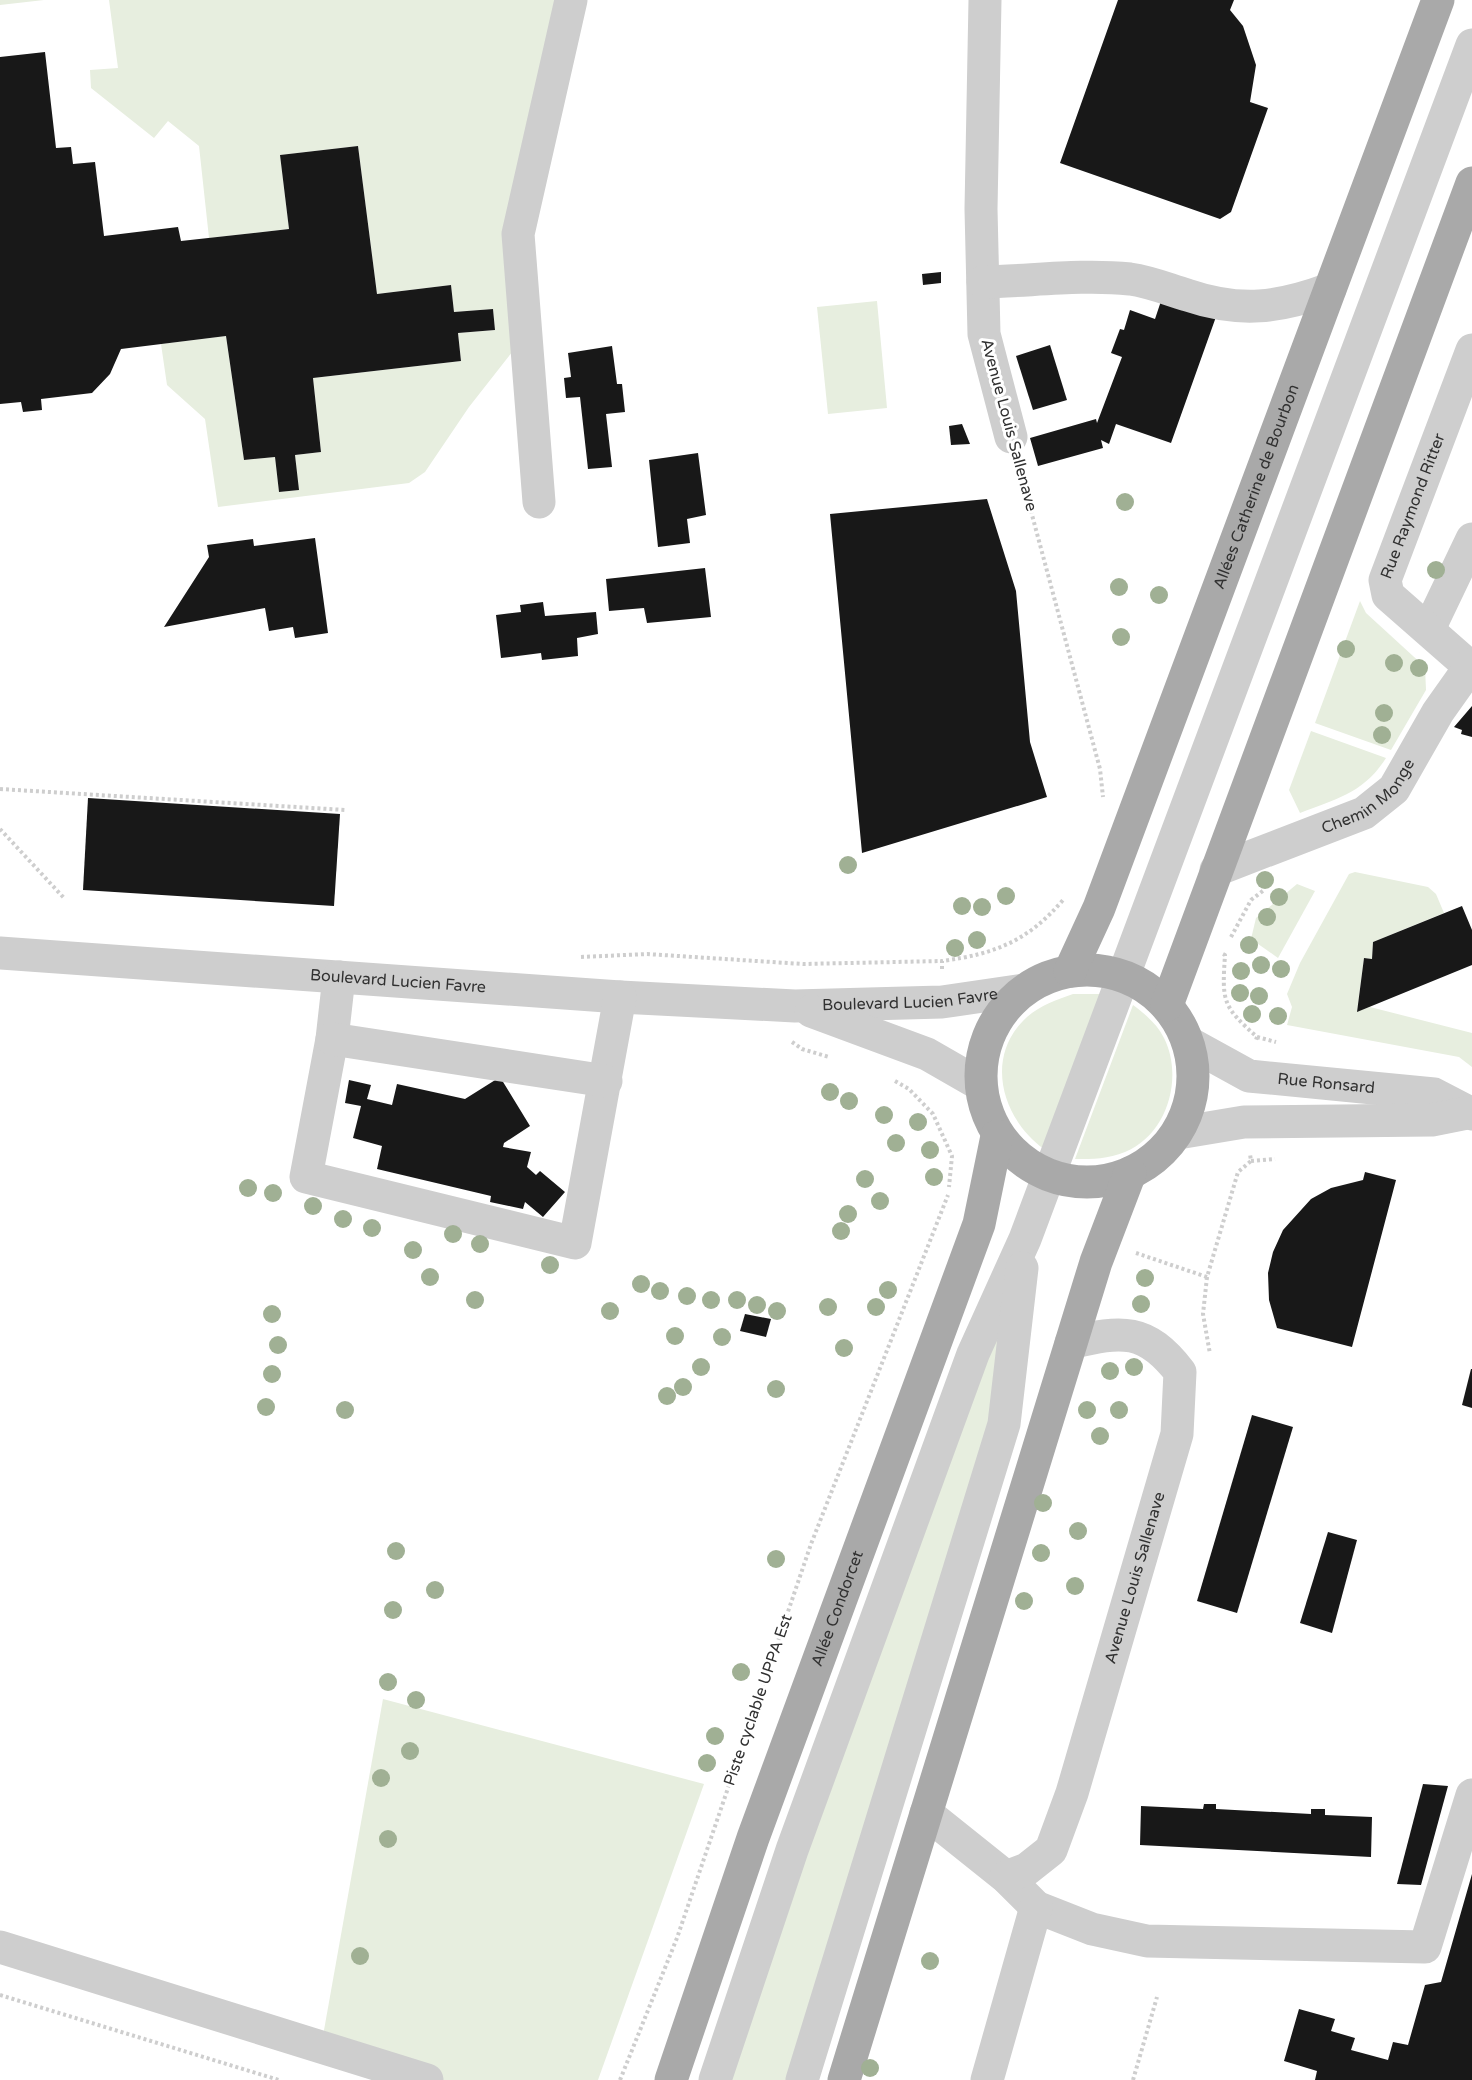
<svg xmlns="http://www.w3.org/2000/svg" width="1472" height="2080" font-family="'Varela Round',sans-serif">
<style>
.green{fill:#e7eedf}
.building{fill:#181818}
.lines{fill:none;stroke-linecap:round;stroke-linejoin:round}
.path{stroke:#cecece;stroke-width:4;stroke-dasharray:3 3;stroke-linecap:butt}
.minor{stroke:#cecece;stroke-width:33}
.major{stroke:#a9a9a9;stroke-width:33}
.tree{fill:#a0b094}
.labels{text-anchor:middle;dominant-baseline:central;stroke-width:6;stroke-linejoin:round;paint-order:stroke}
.street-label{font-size:16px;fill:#313131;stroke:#fff}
</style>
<rect width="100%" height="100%" fill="#fff"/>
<g class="green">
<path d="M0,0h44l-44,5z"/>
<path d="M109,0h454l-43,342 -51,65 -44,65 -16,11 -191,24 -13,-88 -38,-34 -6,-41 65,-8 18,124 31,-3 4,35 19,-2 -3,-35 26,-3 -8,-74 148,-17 -3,-28 37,-3 -2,-21 -39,3 -3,-27 -74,9 -19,-148 -78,9 9,74 -80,9 -10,-92 -31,-25 -14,17 -63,-50 -1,-18 28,-2z"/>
<path d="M877,301l10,107 -59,6 -11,-107z"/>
<path d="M1360,601l6,12 59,54 1,23 -35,60 -76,-27z"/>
<path d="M1311,731l75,27c-22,35 -50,41 -86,55l-11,-23z"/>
<path d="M1355,872l73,15 8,7 8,19 -71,29 -1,17 -8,-1 -7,53 13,-4 102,26v34l-13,-10 -172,-32 5,-18 -5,-13 13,-31 49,-89z"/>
<path d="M1297,884l18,7 -37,67 -27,-19 5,-21z"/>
<path d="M1073,994h27l-56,155c-43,-31 -60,-93 -17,-132 14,-12 29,-17 46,-23z"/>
<path d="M1133,1005c12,9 24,19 31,33 20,40 3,97 -39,114 -17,7 -32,7 -50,7z"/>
<path d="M1017,1266l-20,141 -204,673h-68z"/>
<path d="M383,1699l321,85 -106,296h-171l-106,-33z"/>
</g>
<g class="building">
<path d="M1118,0h116l-4,10 13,16 13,39 -6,37 18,6 -37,104 -11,7 -160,-56z"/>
<path d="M45,52l11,96 15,-1 2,17 22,-2 9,74 74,-9 3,14 108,-12 -9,-74 78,-9 19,148 74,-9 3,27 39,-3 2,21 -37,3 3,28 -148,17 8,74 -26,3 4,35 -20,2 -4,-35 -31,3 -18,-124 -105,13 -11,25 -18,19 -51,6 1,11 -19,2 -2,-10 -21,2v-347z"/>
<path d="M941,272v11l-18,2 -1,-11z"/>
<path d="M1163,295l54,19 -46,129 -55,-19 -7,20 -8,-4 2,8 -65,18 -8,-28 66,-19 1,4 25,-66 -11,-4 9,-24 4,1 6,-20 25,9z"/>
<path d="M1050,345l17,55 -34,10 -17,-54z"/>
<path d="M612,346l5,38h5l3,28 -19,2 6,53 -24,2 -8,-72 -14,1 -2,-20 7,-1 -3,-24z"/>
<path d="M962,424l8,20 -19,1 -2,-19z"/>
<path d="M698,453l8,62 -19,4 3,24 -32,4 -9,-87z"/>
<path d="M987,499l29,92 14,151 17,55 -185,56 -32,-339z"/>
<path d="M315,538l13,95 -33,5 -2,-11 -24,4 -4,-23 -101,19 45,-70 -2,-12 46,-6 1,7z"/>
<path d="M705,568l6,49 -64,6 -3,-15 -35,3 -3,-32z"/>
<path d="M543,602l2,14 51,-4 2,22 -21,4 1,18 -36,4 -1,-7 -40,5 -5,-43 25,-3 -1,-7z"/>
<path d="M1472,706v31l-11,-3 1,-4 -8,-3z"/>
<path d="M88,798l252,16 -6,92 -251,-16z"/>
<path d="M1462,906l10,24v35l-115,47 7,-54 8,1 1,-17z"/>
<path d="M500,1077l30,49 -26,17 -1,4 28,5 -4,15 9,8 4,-4 25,21 -22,25 -18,-15 -2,7 -33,-7 1,-6 -114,-27 5,-23 -29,-8 8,-32 -16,-3 4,-23 22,5 -4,14 25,6 5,-21 68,15z"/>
<path d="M1365,1172l31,8 -44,167 -75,-19 -8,-28 -1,-27 5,-21 10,-22 28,-31 20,-11 32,-8z"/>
<path d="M745,1314l26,5 -5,18 -26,-6z"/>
<path d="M1471,1369h1v39l-10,-3z"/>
<path d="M1252,1415l41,12 -56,186 -40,-12z"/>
<path d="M1328,1532l29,8 -25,93 -32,-10z"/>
<path d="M1423,1784l25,2 -27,99 -24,-1z"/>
<path d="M1204,1804h12v5l95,5v-5h14v6l47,2 -1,40 -231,-12 1,-39 62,3z"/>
<path d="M1472,1874v206h-157l2,-9 -33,-10 15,-52 36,10 -4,12 24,7 -4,12 37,10 5,-18 15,3 17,-60 16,-3z"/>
</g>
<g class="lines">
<g class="path">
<path d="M1020,470l80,299 3,28"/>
<path d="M0,789l345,21"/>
<path d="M0,829l64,69"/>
<path d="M1231,937l20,-37 13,-10"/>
<path d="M1223,954l2,1c-3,46 -3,51 32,82l-1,3"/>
<path d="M581,957l66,-3 156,10 139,-3"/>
<path d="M942,969v-8c53,-7 86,-20 121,-61"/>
<path d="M1257,1037l19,5"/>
<path d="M792,1042l10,7 27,8"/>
<path d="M895,1081l14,8 24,25 19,42 -3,31"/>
<path d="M1251,1161l24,-2"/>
<path d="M1136,1253l71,24 31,-105 13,-11 -1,-7"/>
<path d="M1207,1277l-4,37 7,40"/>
<path d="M0,1995l279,85"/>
<path d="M620,2080l57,-142 134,-394 137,-349"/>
<path d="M1133,2080l24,-83"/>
</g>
<g class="minor">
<path d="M985,0l-4,209 3,125 27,103"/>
<path d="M983,282c48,-1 99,-8 147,-3 21,3 37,10 57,16 53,18 92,13 143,-6"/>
<path d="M539,502l-21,-268 53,-234"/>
<path d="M1429,629l43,-90"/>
<path id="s1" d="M1469,666l-81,-71 -3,-15 87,-230"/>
<path id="s2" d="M1216,870l148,-57 30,-24 44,-77 34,-48"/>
<path id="s3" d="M0,953l620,44 175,9 147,-4 82,-12"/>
<path d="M339,977l-7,62 -26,138 269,66 45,-246"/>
<path d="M811,1011l116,43 54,31"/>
<path d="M332,1039l274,42"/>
<path id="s4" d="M1189,1043l60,33 185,18 38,20"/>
<path d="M1178,1133l66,-11 188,-2 35,-7"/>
<path d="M926,1813l80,64 30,30 56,22 55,12 278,6 47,-152"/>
<path id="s5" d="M1006,1877l21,-8 24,-19 21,-57 105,-359 3,-62c-34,-44 -58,-42 -109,-29"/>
<path d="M0,1947l427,133"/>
<path d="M715,2080l77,-230 181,-496 52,-115 447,-1194"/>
<path d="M802,2080l202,-656 18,-156"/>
<path d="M987,2080l49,-173"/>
</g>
<g class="major">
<circle cx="1087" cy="1076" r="106"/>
<path id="s6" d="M1070,971l29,-63 339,-908"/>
<path d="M1167,1005l305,-822"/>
<path id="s7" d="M671,2080l82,-242 226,-614 18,-88"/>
<path d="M844,2080l252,-818 34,-89"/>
</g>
</g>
<g class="tree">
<circle cx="1125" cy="502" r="9"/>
<circle cx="1436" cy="570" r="9"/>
<circle cx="1119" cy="587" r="9"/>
<circle cx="1159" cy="595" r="9"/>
<circle cx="1121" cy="637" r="9"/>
<circle cx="1346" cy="649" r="9"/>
<circle cx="1394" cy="663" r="9"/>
<circle cx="1419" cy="668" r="9"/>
<circle cx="1384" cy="713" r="9"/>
<circle cx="1382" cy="735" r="9"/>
<circle cx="848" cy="865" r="9"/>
<circle cx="1265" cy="880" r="9"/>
<circle cx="1006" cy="896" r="9"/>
<circle cx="1279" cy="897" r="9"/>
<circle cx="962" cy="906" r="9"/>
<circle cx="982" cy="907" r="9"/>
<circle cx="1267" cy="917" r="9"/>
<circle cx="977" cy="940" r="9"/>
<circle cx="1249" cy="945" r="9"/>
<circle cx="955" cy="948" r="9"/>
<circle cx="1261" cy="965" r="9"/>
<circle cx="1281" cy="969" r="9"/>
<circle cx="1241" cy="971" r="9"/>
<circle cx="1240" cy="993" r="9"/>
<circle cx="1259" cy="996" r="9"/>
<circle cx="1252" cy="1014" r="9"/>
<circle cx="1278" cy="1016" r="9"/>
<circle cx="830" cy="1092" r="9"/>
<circle cx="849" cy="1101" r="9"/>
<circle cx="884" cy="1115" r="9"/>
<circle cx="918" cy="1122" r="9"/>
<circle cx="896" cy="1143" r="9"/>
<circle cx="930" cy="1150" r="9"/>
<circle cx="934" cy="1177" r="9"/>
<circle cx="865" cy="1179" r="9"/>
<circle cx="248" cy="1188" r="9"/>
<circle cx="273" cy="1193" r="9"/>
<circle cx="880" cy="1201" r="9"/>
<circle cx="313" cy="1206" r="9"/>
<circle cx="848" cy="1214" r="9"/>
<circle cx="343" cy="1219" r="9"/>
<circle cx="372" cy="1228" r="9"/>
<circle cx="841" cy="1231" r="9"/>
<circle cx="453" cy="1234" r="9"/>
<circle cx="480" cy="1244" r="9"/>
<circle cx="413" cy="1250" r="9"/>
<circle cx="550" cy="1265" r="9"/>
<circle cx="430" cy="1277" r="9"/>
<circle cx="1145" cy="1278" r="9"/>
<circle cx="641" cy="1284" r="9"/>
<circle cx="888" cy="1290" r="9"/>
<circle cx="660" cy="1291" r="9"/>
<circle cx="687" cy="1296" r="9"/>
<circle cx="475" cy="1300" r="9"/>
<circle cx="711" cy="1300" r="9"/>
<circle cx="737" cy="1300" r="9"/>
<circle cx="1141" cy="1304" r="9"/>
<circle cx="757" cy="1305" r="9"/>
<circle cx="828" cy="1307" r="9"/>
<circle cx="876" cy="1307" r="9"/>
<circle cx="610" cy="1311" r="9"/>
<circle cx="777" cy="1311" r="9"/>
<circle cx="272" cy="1314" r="9"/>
<circle cx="675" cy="1336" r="9"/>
<circle cx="722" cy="1337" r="9"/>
<circle cx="278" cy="1345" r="9"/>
<circle cx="844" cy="1348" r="9"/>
<circle cx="701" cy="1367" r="9"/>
<circle cx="1134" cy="1367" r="9"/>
<circle cx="1110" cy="1371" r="9"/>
<circle cx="272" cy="1374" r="9"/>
<circle cx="683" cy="1387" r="9"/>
<circle cx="776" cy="1389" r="9"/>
<circle cx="667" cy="1396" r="9"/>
<circle cx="266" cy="1407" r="9"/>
<circle cx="345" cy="1410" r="9"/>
<circle cx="1087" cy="1410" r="9"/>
<circle cx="1119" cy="1410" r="9"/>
<circle cx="1100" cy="1436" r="9"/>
<circle cx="1043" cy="1503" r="9"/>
<circle cx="1078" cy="1531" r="9"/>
<circle cx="396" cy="1551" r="9"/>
<circle cx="1041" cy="1553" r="9"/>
<circle cx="776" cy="1559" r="9"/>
<circle cx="1075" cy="1586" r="9"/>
<circle cx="435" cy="1590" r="9"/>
<circle cx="1024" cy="1601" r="9"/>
<circle cx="393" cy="1610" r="9"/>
<circle cx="741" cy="1672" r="9"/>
<circle cx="388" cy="1682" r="9"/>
<circle cx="416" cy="1700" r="9"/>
<circle cx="715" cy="1736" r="9"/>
<circle cx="410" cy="1751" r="9"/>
<circle cx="707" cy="1763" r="9"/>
<circle cx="381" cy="1778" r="9"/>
<circle cx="388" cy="1839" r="9"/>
<circle cx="360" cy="1956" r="9"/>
<circle cx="930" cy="1961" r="9"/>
<circle cx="870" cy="2068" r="9"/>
</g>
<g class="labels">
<g class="street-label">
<text transform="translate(1009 425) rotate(75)">Avenue Louis Sallenave</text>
<text stroke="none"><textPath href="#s6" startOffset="519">Allées Catherine de Bourbon</textPath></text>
<text stroke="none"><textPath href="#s1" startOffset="202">Rue Raymond Ritter</textPath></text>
<text stroke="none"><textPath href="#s2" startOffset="172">Chemin Monge</textPath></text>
<text stroke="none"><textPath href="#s3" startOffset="399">Boulevard Lucien Favre</textPath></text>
<text stroke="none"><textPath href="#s3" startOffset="912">Boulevard Lucien Favre</textPath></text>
<text stroke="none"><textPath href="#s4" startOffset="146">Rue Ronsard</textPath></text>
<text stroke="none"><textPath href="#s5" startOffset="338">Avenue Louis Sallenave</textPath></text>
<text stroke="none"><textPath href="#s7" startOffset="500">Allée Condorcet</textPath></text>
<text transform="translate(758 1700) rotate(-71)">Piste cyclable UPPA Est</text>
</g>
</g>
</svg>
